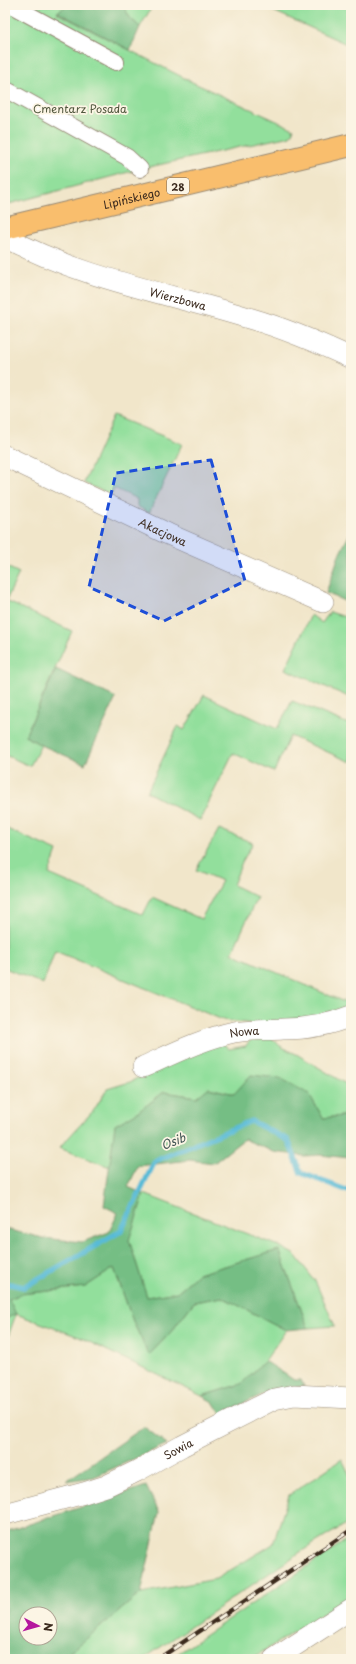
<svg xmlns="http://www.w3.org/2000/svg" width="356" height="1664" font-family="'Playpen Sans',sans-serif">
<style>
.green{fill:#92df9c;stroke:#66845d}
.forest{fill:#75be84;stroke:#587451;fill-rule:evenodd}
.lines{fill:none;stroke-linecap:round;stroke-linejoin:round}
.stream{stroke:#59bbd7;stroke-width:5.5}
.pedestrian-casing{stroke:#968874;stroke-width:18}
.minor-casing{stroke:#968874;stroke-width:22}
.primary-casing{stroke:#968874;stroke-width:24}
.pedestrian{stroke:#fff;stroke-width:16}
.minor{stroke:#fff;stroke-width:21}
.primary{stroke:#f9be6d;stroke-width:22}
.rail-casing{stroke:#3b2a1e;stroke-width:4.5}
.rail{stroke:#fcf5e5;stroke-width:3;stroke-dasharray:9;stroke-linecap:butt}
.marked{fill:#1d4ed8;fill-opacity:0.2;stroke:#1d4ed8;stroke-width:3;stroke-dasharray:8 5;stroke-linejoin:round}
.labels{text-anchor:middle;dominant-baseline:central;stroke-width:3.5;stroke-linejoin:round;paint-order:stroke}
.shield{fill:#fcf5e5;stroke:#75675a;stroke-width:1}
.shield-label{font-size:10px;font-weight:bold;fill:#3b2a1e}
.park-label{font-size:11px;fill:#51573e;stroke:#fcf5e5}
.street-label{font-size:11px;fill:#3b2a1e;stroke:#fcf5e5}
.water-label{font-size:12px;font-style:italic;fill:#445656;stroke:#fcf5e5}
</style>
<rect width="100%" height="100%" fill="#fcf5e5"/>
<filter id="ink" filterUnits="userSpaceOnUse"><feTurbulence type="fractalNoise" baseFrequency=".025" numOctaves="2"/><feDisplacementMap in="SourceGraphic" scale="8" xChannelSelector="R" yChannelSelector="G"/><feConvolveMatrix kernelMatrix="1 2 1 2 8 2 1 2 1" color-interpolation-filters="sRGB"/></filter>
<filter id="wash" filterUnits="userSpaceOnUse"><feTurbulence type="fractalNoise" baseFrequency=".012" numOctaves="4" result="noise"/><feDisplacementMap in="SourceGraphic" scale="16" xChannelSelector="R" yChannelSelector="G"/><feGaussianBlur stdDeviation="0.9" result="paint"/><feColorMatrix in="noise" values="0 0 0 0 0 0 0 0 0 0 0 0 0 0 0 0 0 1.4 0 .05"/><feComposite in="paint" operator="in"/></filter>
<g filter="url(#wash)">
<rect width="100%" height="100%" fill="#f1e6ca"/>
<g class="green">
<path d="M5,5h63l-11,8 137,70 100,46 -4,7 -150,33 -135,36z"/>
<path d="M123,5h30l-13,22 -10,-9z"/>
<path d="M260,5h91v41z"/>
<path d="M114,416l68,28 -33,69 -12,-7v-7l-23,-11 -3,7 -27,-12z"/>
<path d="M5,566l14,7 -13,28 66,30 -47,105 16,9 -11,21 -25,-11z"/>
<path d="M330,612l21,7v79l-66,-29 26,-54 11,8z"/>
<path d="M204,695l73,34 15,-28 59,24v37l-61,-26 -16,36 -41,-19 -33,67 -53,-28 31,-66 6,4z"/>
<path d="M5,828l52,23 -8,23 94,41 9,-18 49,22 21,-38 -26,-11 23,-41 34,14 -11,19 -9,23 24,12 -25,56 119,52v3l-16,7 -81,9 -31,-4 -168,-69 -12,33 -38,-16z"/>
<path d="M270,1036l10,10 18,9 53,32v13l-8,16 -20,2 -14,-24 -58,-19 -16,19 -26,-6 -12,9 -33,-5 -26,20 -23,13 -5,42 -51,-19 35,-38 13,-21 23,-7 46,-24 46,-16 7,7 17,-3c5,-10 13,-9 24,-10z"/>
<path d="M144,1194l137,53 14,8 20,26 20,45 -27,2 -29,-78 -81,24 -21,18 -30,5 -18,-57z"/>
<path d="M114,1268l20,56 15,31 21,-22 24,-31 28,-5 64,33 -21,31 -24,23 -39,12 -123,-59 -63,-23 -11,31v-26l4,-20 12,-5 64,-7z"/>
<path d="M342,1459l9,19v43l-49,30 -159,108h-81l79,-66 75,-14 57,-35 16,-49z"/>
<path d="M351,1537v59l-100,63h-81z"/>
</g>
<g class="forest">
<path d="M68,5h55l7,13 10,9 -10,23 -73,-38z"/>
<path d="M351,531v73l-25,-11 13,-38z"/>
<path d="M56,669l60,29 -31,66 -44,-19 -16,-9z"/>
<path d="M251,1075l29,3 29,16 14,24 20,-2 8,4v38l-32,-3 -15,1 -30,-4 -30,-13 -30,24 -24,-3 -52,6 -10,21 16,7 -15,46 18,57 30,-5 21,-18 81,-24 29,78 -22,2 -64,-33 -28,5 -24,31 -21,22 -15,-31 -20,-56 -29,19 -64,7 -12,5 7,15 -11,5v-90l38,9 39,4 27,-10 9,-19 -14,-7 11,-81 23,-13 26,-20 33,5 11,-9 26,6z"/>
<path d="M265,1361l29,19h7l3,6 -38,7 -45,21 -8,-12 -11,-6 39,-12z"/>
<path d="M144,1427l23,17 -73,33 -28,4z"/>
<path d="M146,1486l13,26 -18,81 -79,66h-57v-127zM26,1614h24v24h-24z"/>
</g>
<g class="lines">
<path class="stream" d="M5,1283l19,4 97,-56 34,-70 96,-40 37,19 13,33 50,19"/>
</g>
</g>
<g filter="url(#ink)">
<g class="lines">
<g class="pedestrian-casing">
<g id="pedestrian">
<path d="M11,5l105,57"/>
<path d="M5,89l122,68 13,12"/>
</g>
</g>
<g class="minor-casing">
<g id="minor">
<path id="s1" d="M5,237c77,42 164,56 247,82 34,10 67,24 99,39"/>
<path id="s2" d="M5,456l163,78 155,68"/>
<path id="s3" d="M143,1067c29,-13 59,-28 91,-35 16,-3 33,-2 49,-3 23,0 46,-4 68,-13"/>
<path id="s4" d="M5,1514l79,-21 22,-7 31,-15 45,-25 92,-47 20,-4 57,3"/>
<path d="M274,1659l77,-50"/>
</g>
</g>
<g class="primary-casing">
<g id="primary">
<path id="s5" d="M5,228l346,-83"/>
</g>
</g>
<use href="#pedestrian" class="pedestrian"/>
<use href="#minor" class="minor"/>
<use href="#primary" class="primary"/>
<g class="rail-casing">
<path id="rail" d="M158,1659l193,-129"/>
</g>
<use href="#rail" class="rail"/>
</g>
</g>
<path class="marked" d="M211,460l34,121 -81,40 -75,-34 27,-114z"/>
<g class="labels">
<rect class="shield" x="167" y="178" width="22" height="16" rx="3"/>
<g class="shield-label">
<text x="178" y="186">28</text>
</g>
<g class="park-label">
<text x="80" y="108">Cmentarz Posada</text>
</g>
<g class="street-label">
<text stroke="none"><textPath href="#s5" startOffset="130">Lipińskiego</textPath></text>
<text stroke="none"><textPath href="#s1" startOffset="184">Wierzbowa</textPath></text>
<text stroke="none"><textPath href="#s2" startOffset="175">Akacjowa</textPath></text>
<text stroke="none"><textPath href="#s3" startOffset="108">Nowa</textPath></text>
<text stroke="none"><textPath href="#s4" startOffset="186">Sowia</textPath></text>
</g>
<g class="water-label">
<text transform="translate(173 1141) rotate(-22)">Osib</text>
</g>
</g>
<rect width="356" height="1664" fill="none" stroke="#fcf5e5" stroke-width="20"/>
<g transform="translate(38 1626) rotate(96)"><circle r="19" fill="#fcf5e5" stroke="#afa495"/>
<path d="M0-3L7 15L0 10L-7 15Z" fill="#b5179e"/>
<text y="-6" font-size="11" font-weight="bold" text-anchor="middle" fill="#3b2a1e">N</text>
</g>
</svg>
